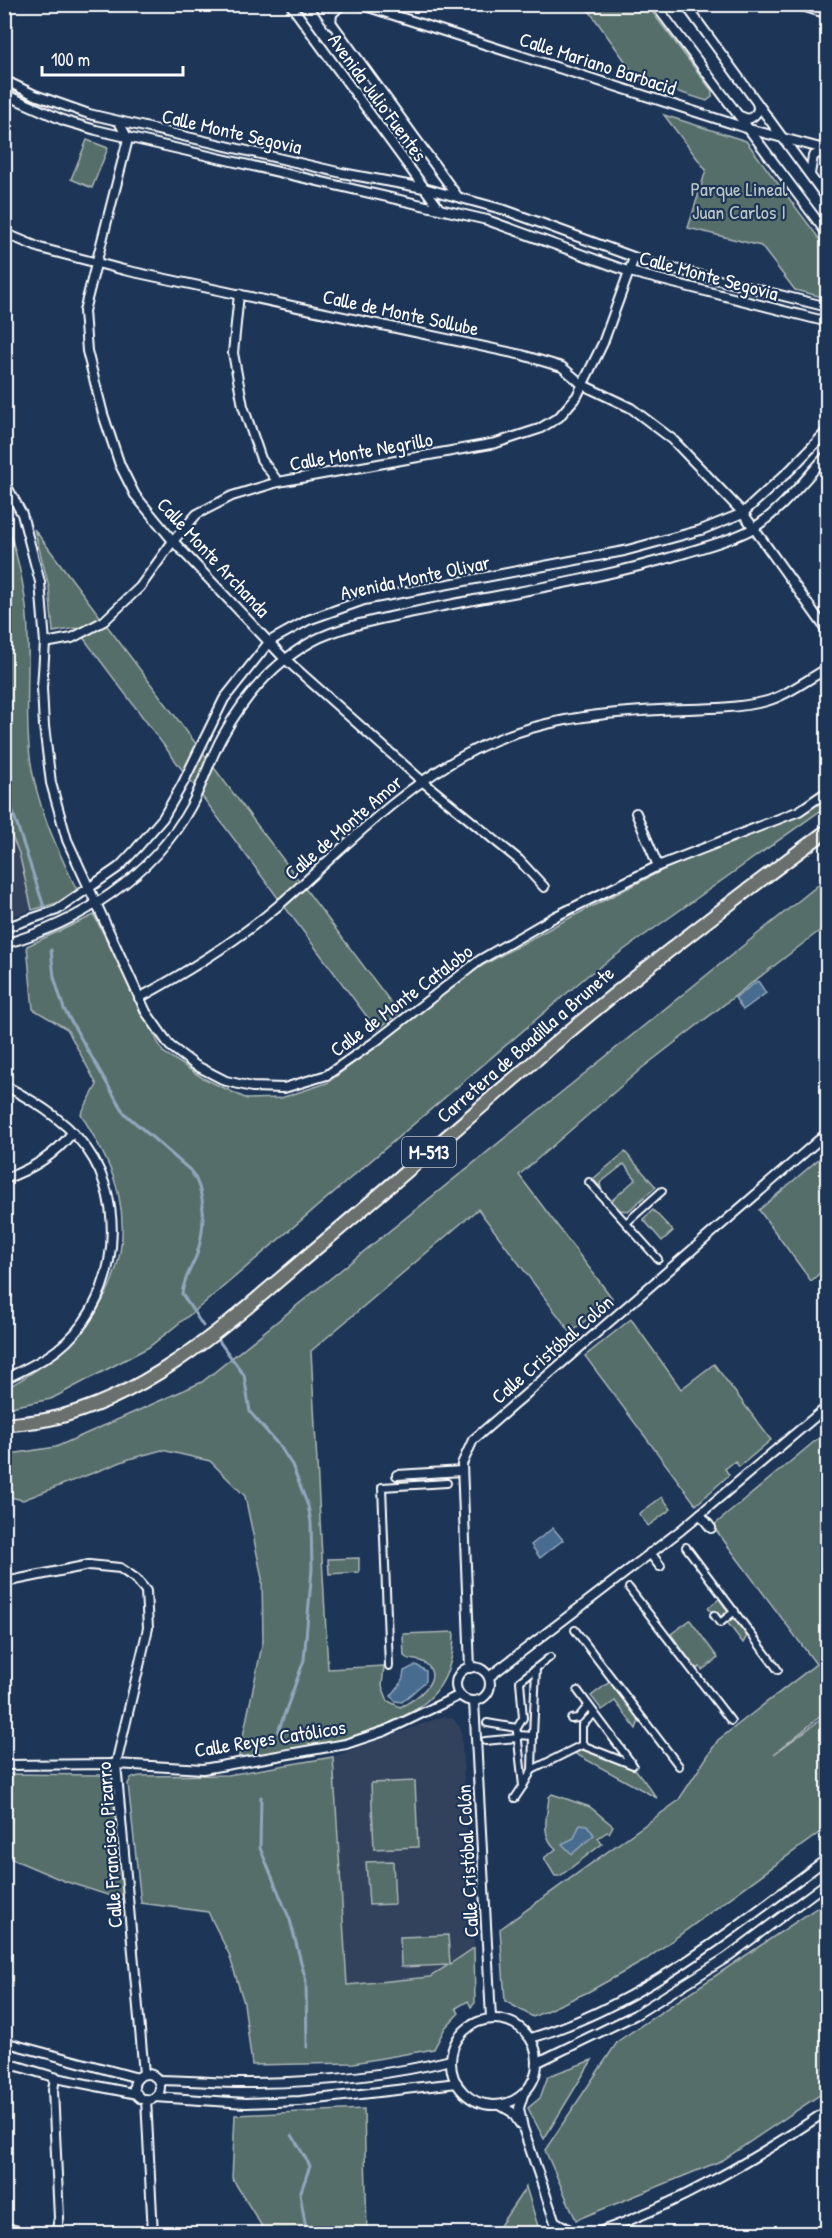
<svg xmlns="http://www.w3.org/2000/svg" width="832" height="2238" font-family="'Patrick Hand',sans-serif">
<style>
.built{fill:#31425d}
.green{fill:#566e6b;stroke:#aab6b5;stroke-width:1.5}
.water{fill:#476c8f;stroke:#91a7bc;stroke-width:1.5}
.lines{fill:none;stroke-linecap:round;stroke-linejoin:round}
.stream{stroke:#91a7bc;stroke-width:3}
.pedestrian-casing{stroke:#fff;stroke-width:10}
.minor-casing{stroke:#fff;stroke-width:12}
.primary-casing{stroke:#fff;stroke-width:16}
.pedestrian{stroke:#1d3557;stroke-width:6}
.minor{stroke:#1d3557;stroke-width:8}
.primary{stroke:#6b706d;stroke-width:12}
.labels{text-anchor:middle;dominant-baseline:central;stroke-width:4.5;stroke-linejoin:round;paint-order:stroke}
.shield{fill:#1d3557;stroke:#bbc2cd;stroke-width:1.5}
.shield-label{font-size:18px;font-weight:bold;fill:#fff}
.street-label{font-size:20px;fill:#fff;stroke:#1d3557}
.park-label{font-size:20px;fill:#bbc5c4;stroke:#1d3557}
</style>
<rect width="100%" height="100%" fill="#1d3557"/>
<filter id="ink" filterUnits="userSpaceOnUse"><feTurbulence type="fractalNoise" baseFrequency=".0167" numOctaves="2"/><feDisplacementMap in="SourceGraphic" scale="12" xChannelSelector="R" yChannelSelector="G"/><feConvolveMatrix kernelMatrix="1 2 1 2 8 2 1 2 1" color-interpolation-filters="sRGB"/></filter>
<g filter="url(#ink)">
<g class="built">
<path d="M4,820l15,33 13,57 -27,8z"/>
<path d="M444,1716l9,3 8,10 13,219 -44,29 -83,8 -14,-228z"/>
</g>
<g class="green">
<path d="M585,5h62l65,86v6l-5,4 -69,-22z"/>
<path d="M664,115l82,26 81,108v49l-32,-8 -34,-44 -73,-18 18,-58z"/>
<path d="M87,140l21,8 -16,40 -21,-9z"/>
<path d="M5,517c13,39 23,80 23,121 1,39 -3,80 2,119 6,47 26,90 47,133l-20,13 -25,7 -13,-57 -14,-33z"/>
<path d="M34,529l365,484 -22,17 -301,-402 -23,4 -4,-45z"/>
<path d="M827,796v10l-240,170 -385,329 -53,42 -98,52 -46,9 -1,-20c12,-3 22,-12 32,-18 58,-36 98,-103 83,-173 -6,-30 -23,-57 -38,-83l16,-29 -30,-56 -34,-20 -6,-63 67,-31 69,137 40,26 44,21 34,-1 46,-15 153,-116 78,-43 103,-53 159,-69z"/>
<path d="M827,878v47l-185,143 -123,107 93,123 -41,35 -93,-124 -167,142 17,318 56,-3 -2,20 6,15 12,6c13,-6 45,-27 26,-43 -7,-6 -15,-2 -22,-8l-1,-22 51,-2c0,25 -6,49 -25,67 -36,35 -141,54 -191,61l25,-119 -1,-63 -17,-82 -35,-35 -48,-11 -33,9 -106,41 -18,-4 -1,-41 52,-8 146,-65z"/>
<path d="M625,1152l31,35 -28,24 -9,-1 -8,-9 25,-22 -12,-15 -24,19 1,5 -8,-9z"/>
<path d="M827,1152v115l-16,14 -52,-71z"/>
<path d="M653,1210l20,21 -11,10 -19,-22z"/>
<path d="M631,1319l50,70 33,-25 57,76 -32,27 -4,-6 -10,8 4,6 -33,30 -111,-149z"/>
<path d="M827,1431v280l-53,43 53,-39v112l-183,134 -56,31 -55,25 -28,-16 -5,-72 178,-128 40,-61 98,-76 -103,-138z"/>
<path d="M662,1497l9,12 -23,17 -9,-12z"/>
<path d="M359,1558v14l-30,2 -1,-15z"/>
<path d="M719,1599l28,37 -4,7 -19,-25 -4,3 -12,-13z"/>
<path d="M690,1620l28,38 -16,12 -2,-3 -4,2 -25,-35z"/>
<path d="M611,1681l27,35 1,5 -3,8 -21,-28 -13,9 -11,-14z"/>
<path d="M581,1749l55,21 21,28 -85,-46z"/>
<path d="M333,1757l14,228 83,-8 18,-12 -47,2 -1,-30 48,-2 2,29 24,-16 1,55 -4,4 -3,-6 -12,7 3,5 -14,15 -11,21 -80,14 -102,2 -8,-62 -15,-49 -21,-42 -67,-9 -13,-119 3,-6 9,-2 88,-1z"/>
<path d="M4,1774l97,1 8,5 4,7 13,114 -62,-20 -59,-25z"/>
<path d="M415,1781l3,66 -44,2 -3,-66z"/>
<path d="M552,1794l38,13 23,19 -4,7 -2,-1 -9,6 4,6 -42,32h-5l-11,-18 12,-9c-16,-15 -9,-31 -7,-52z"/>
<path d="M393,1861l2,43 -26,1 -3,-43z"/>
<path d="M827,1901v189l-104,70 -147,60 -31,-70 73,-109z"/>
<path d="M592,2060l-48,79 -16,-31 12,-10 8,-22z"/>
<path d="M364,2109l3,124h-101l-34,-55 3,-63z"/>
<path d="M526,2187l14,46h-45z"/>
</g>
<g class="water">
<path d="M758,981l8,12 -23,17 -8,-12z"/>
<path d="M553,1528l10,12 -23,18 -9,-13z"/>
<path d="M416,1665l10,6v10l-24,21 -7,-1 -4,-5 11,-14 2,-11z"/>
<path d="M580,1824l7,1 7,10 -22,19 -10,-10 12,-6z"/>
</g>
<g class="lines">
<g class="stream">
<path d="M4,785l41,125"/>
<path d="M51,950l3,27 10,32 60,104 67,58c16,22 14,57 6,83 -5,13 -14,26 -15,40l21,32"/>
<path d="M219,1341l25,34 6,37 31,36 11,17 16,41 3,16 1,47 -8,91 -26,72"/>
<path d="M261,1797l-1,51 30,72 16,61 1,66"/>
<path d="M292,2135l18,31 -10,28 7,40"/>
</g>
<g class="pedestrian-casing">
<g id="pedestrian">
<path d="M589,1182l69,77"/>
<path d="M626,1223l36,-32"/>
<path d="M686,1547l92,123"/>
<path d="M629,1588l102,133"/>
<path d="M714,1615l6,8 15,-12"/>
<path d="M575,1630l104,136"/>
<path d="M389,1666l-7,-179 65,-4"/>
<path d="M571,1719l7,-1 10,-12"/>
<path d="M487,1723l30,5 6,-10 -3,-37 30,-24"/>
<path d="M518,1735l15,1 3,-68"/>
<path d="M485,1741l33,-3"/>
<path d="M582,1745v-20l12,-11"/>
<path d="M532,1770l50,-25 51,20 -55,-74"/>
<path d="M523,1786l9,-16 1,-34"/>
<path d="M515,1798l8,-12 -6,-54"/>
</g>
</g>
<g class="minor-casing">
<g id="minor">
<path d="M290,4l149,204"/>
<path d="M318,4l140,193"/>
<path d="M359,4l390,125 79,21"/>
<path d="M655,4l173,231"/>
<path d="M685,4l143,196"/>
<path d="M796,4l32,10"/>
<path d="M331,23l1,-9 10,-10"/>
<path d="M4,80l31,15 54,19 253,59 82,15 81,22 142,52 181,45"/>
<path d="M4,94l61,27 31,9 391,90 143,52 198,50"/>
<path d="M740,116l8,3c8,-3 12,-9 9,-16"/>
<path d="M119,122l9,17 -44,172 3,40 16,63 17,51 15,30 38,46 111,117 138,123 97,79 25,27"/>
<path d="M810,174l3,-18 12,-6"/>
<path d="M4,233l36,15 84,22 398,85 40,12 21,18 48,23 41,31 71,74 85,119"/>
<path d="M239,294l-6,59 10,53 18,53 17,23"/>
<path d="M4,481l18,33 18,68 5,61 -3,45 2,38 7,57 16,57 79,172 24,34 25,19 31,16 26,6 32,1 43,-13 49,-34 104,-81 76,-44 102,-50 141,-55 29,-20"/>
<path d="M45,643l27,-5 32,-17 36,-34 33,-46 24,-27 35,-18 46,-14 218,-39 43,-14 20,-12 18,-21 26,-53 31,-85"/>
<path d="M636,813l22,53"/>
<path d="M4,928l53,-18 62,-43 17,-18 27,-31 20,-35 41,-84 46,-58 38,-21 56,-20 260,-49 77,-21 42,-17 48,-44 37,-39"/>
<path d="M4,944c75,-21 149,-68 187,-138 12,-23 19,-47 31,-69 22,-40 50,-73 89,-95 32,-18 90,-27 127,-35 82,-16 167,-29 247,-54 22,-7 47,-13 67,-24 29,-18 53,-50 76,-75"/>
<path d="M139,998c48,-26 98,-57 140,-93 63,-55 120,-117 195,-155 56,-29 123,-37 185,-40 35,-2 69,0 104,-8 22,-5 45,-23 65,-34"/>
<path d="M4,1085c34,18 71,41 90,75 34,60 18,148 -37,190 -16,12 -35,21 -53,29"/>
<path d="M4,1179c26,-9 51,-24 68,-46"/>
<path d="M397,1475l65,-4"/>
<path d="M700,1514l11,14"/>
<path d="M650,1553l10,13"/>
<path d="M4,1585l6,-4 79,-16 31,3 16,11 10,12 2,37 -32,136 28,310"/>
<circle cx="473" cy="1684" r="17"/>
<path d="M470,1668l-8,-204 11,-24 355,-308"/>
<path d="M489,1677l192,-147 147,-124"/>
<path d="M474,1701l17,317"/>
<path d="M4,1765l112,-1 87,5 143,-25 39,-13 75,-36"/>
<circle cx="494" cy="2062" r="43"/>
<path d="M531,2038c111,-33 205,-112 297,-180"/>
<path d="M4,2042l134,36"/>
<path d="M4,2062l57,17 76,15"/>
<path d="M538,2062l97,-47 91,-57 102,-76"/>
<circle cx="147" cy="2087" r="13"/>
<path d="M159,2080c32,0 64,4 96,3 65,-1 133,-7 196,-23"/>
<path d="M523,2095l-4,13 4,20 36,106"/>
<path d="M155,2097l91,6 54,-2 157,-18"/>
<path d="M146,2099l7,135"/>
<path d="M500,2105l12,7 8,12"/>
<path d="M556,2222l21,12"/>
<path d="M4,2227l23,7"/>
<path d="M51,2234l6,-5 2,-11 -6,-128 2,-12"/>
<path d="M594,2234c84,-30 160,-74 234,-124"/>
</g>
</g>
<g class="primary-casing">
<path id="primary" d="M4,1425c16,-2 32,-3 46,-6 108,-24 193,-110 275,-178 76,-64 151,-130 227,-195 89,-76 181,-146 276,-216"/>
</g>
<use href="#pedestrian" class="pedestrian"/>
<use href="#minor" class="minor"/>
<use href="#primary" class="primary"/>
</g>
</g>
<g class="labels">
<rect class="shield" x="402" y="1137" width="54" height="30" rx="4.5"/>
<g class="shield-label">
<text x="429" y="1152">M-513</text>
</g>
<g class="street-label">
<text transform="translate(598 63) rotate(18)">Calle Mariano Barbacid</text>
<text transform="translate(378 97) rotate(54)">Avenida Julio Fuentes</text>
<text transform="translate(232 131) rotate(13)">Calle Monte Segovia</text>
<text transform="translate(709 275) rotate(15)">Calle Monte Segovia</text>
<text transform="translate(401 312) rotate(12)">Calle de Monte Sollube</text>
<text transform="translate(361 451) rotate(-10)">Calle Monte Negrillo</text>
<text transform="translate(214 557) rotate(47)">Calle Monte Archanda</text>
<text transform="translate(415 577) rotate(-12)">Avenida Monte Olivar</text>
<text transform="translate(343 827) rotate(-41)">Calle de Monte Amor</text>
<text transform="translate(401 1000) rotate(-37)">Calle de Monte Catalobo</text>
<text transform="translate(525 1044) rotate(-41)">Carretera de Boadilla a Brunete</text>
<text transform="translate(552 1349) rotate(-41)">Calle Cristóbal Colón</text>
<text transform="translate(270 1738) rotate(-9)">Calle Reyes Católicos</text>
<text transform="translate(109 1845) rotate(-94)">Calle Francisco Pizarro</text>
<text transform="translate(467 1861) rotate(-93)">Calle Cristóbal Colón</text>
</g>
<g class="park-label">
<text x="739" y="188">Parque Lineal<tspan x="739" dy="23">Juan Carlos I</tspan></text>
</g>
</g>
<rect width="832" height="2238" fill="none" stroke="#1d3557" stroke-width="24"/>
<rect x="12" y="12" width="808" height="2214" fill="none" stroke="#fff" stroke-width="2" filter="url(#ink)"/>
<path d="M42 66v9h141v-9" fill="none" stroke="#ffffff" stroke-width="3"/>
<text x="51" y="66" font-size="18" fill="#ffffff" stroke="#1d3557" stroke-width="4.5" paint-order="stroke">100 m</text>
</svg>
